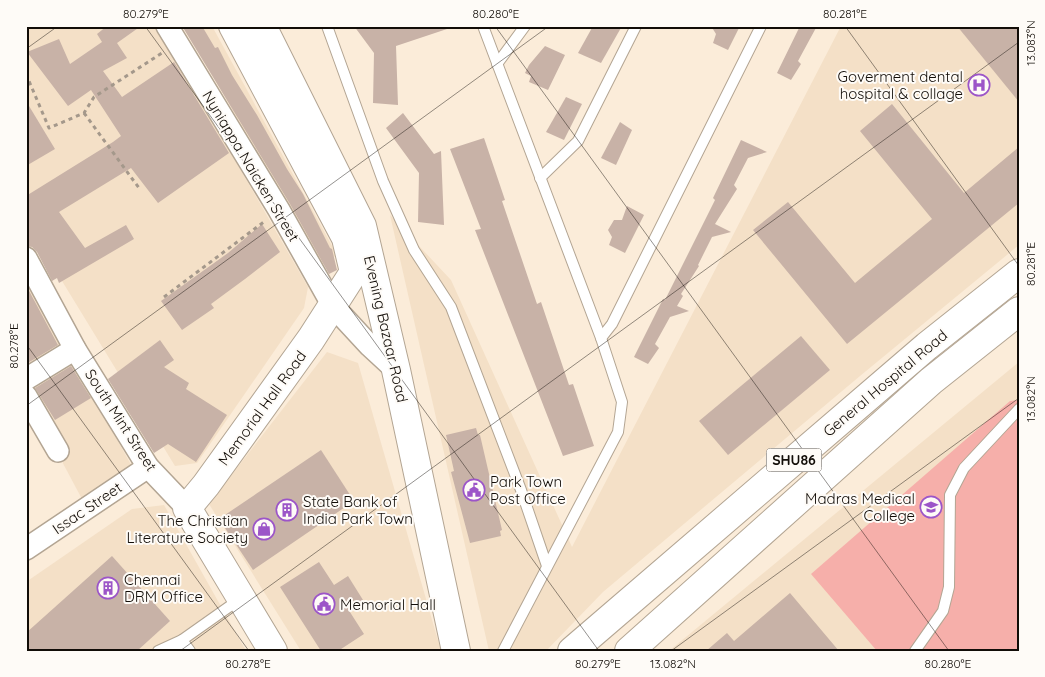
<svg xmlns="http://www.w3.org/2000/svg" width="1045" height="677" font-family="Quicksand,sans-serif">
<style>
.built{fill:#f4e0c7}
.green{fill:#f6afaa}
.building{fill:#c8b2a7}
.lines{fill:none;stroke-linecap:round;stroke-linejoin:round}
.lane-casing{stroke:#b3a593;stroke-width:12}
.street-casing{stroke:#b3a593;stroke-width:24}
.secondary-casing{stroke:#b3a593;stroke-width:30}
.primary-casing{stroke:#b3a593;stroke-width:30}
.path{stroke:#a4988b;stroke-width:3;stroke-dasharray:4 4;stroke-linecap:butt}
.lane{stroke:#fff;stroke-width:10}
.street{stroke:#fff;stroke-width:21}
.secondary{stroke:#fff;stroke-width:28}
.primary{stroke:#fff;stroke-width:28}
.ticks{fill:none;stroke:#120d08;stroke-width:1;stroke-opacity:0.45}
.labels{text-anchor:middle;dominant-baseline:central;stroke-width:4;stroke-linejoin:round;paint-order:stroke}
.shield{fill:#fefbf7;stroke:#595450;stroke-width:1}
.shield-label{font-size:14px;font-weight:bold;fill:#120d08}
.poi-label{font-size:15px;fill:#120d08;stroke:#fefbf7;text-anchor:start}
.street-label{font-size:15px;fill:#120d08;stroke:#fefbf7}
.neatline{fill:none;stroke:#120d08;stroke-width:2}
.ticks-label{font-size:12px;text-anchor:middle;fill:#120d08}
</style>
<rect width="100%" height="100%" fill="#fbecd9"/>
<g class="built">
<path d="M26,26h132l150,261 -4,21 -107,155 -22,3 -149,-244z"/>
<path d="M185,26h27l125,229 -17,11z"/>
<path d="M841,26h178v219l-159,131 -257,216 -57,59h-57l-99,-436 61,65 121,267z"/>
<path d="M26,275l114,206 -50,33 -64,-120z"/>
<path d="M327,352l31,11 83,288h-140l-92,-147z"/>
<path d="M1019,362v289h-350z"/>
<path d="M164,505l82,146h-220v-69l106,-73z"/>
</g>
<path class="green" d="M1019,400v251h-142l-66,-77 199,-173z"/>
<g class="building">
<path d="M107,26h34l-24,17 10,15 -24,13 19,26 52,-35 55,91 -71,50 -27,-35 -72,44 26,36 41,-23 8,14 -75,44 -2,-5 -5,3 -15,-29 -5,-5 -6,-1v-50l87,-54 8,-6 -30,-46 -23,16 -41,-54 32,-13 11,25 32,-22 -5,-8z"/>
<path d="M182,26h20l13,22 3,-1 14,28 25,40 30,54 16,25 27,54 2,1 5,21 -8,4 -39,-70z"/>
<path d="M354,26h92l1,3 -51,17 2,59 -25,-2 1,-50z"/>
<path d="M593,26h29l-21,37 -23,-10z"/>
<path d="M711,26h29l-12,24 -15,-7 3,-9z"/>
<path d="M800,26h17l-19,35 3,3 -10,16 -14,-7z"/>
<path d="M957,26h62v76z"/>
<path d="M545,46l20,9 -17,35 -19,-8 2,-6 -6,-3 4,-8z"/>
<path d="M566,97l16,7 -18,36 -18,-8z"/>
<path d="M26,101l29,48 -29,17z"/>
<path d="M892,104l72,89 55,-46v56l-172,141 -94,-114 35,-28 67,81 77,-64 -72,-88z"/>
<path d="M403,113l31,41 7,-3 3,74 -26,-3 1,-49 -33,-45z"/>
<path d="M620,122l12,8 -16,35 -15,-7z"/>
<path d="M484,138l21,62 -3,1 35,103 4,-2 28,83 4,-1 21,62 -31,10 -88,-226 6,-1 -31,-80z"/>
<path d="M741,140l26,12 -19,6 -14,27 3,4 -22,35 16,8 -19,5 -14,28 1,1 -18,28 2,2 -6,10 12,5 -19,6 -15,27 4,4 -11,16 -14,-7 29,-58 2,1 50,-100 -2,-2z"/>
<path d="M627,206l17,9 -19,38 -16,-8 3,-8 -4,-7 6,-10h8z"/>
<path d="M262,224l18,28 -35,27 -34,25 3,4 -32,22 -21,-29 67,-48z"/>
<path d="M26,285l32,60 -32,19z"/>
<path d="M801,336l29,34 -102,85 -29,-34z"/>
<path d="M160,340l14,20 -10,7 25,16 -3,6 41,26 -31,47 -28,-18 -14,9 -46,-74z"/>
<path d="M71,366l20,32 -36,22 -20,-32z"/>
<path d="M476,428l2,7h2l22,95 -2,1 1,5 -31,7 -19,-71 3,-1 -8,-36z"/>
<path d="M321,450l33,51 -101,69 -34,-51z"/>
<path d="M112,556l58,65 -33,30h-111v-18z"/>
<path d="M319,562l15,23 14,-9 15,24 -15,9 16,25 -26,17h-17l-41,-64z"/>
<path d="M790,593l49,58h-133l21,-18 7,8z"/>
</g>
<g class="lines">
<g class="lane-casing">
<g id="lane">
<path d="M327,26l56,155 31,69 37,57 70,183 26,76"/>
<path d="M483,26l118,312 21,64 -4,30 -115,219"/>
<path d="M497,64l28,-38"/>
<path d="M540,178l38,-37 58,-115"/>
<path d="M601,338l11,-14 149,-298"/>
<path d="M158,651l24,-11 -5,11"/>
<path d="M190,651l-8,-11 58,-41"/>
<path d="M915,651l28,-40 6,-24 1,-92 14,-27 55,-59"/>
</g>
</g>
<g class="street-casing">
<g id="street">
<path d="M167,26l112,184 54,96 37,40 26,24"/>
<path d="M26,258l49,91 73,118 39,41"/>
<path d="M26,379l49,-30"/>
<path d="M26,396l32,55"/>
<path d="M26,549l122,-82"/>
</g>
</g>
<g class="secondary-casing">
<g id="secondary">
<path d="M233,26l113,212 8,34 -43,67 -105,146 -19,23 86,143"/>
<path d="M262,26l100,200 34,144 60,281"/>
</g>
</g>
<g class="primary-casing">
<g id="primary">
<path d="M572,651l355,-305 92,-73"/>
<path d="M629,651l302,-270 88,-70"/>
</g>
</g>
<g class="path">
<path d="M26,74l23,54 35,-15 10,-16 68,-44"/>
<path d="M84,113l55,75"/>
<path d="M164,297l101,-76"/>
</g>
<use href="#lane" class="lane"/>
<use href="#street" class="street"/>
<use href="#secondary" class="secondary"/>
<use href="#primary" class="primary"/>
</g>
<path class="ticks" d="M145,26l454,625M495,26l454,625M845,26l174,240M26,49l32,-23M26,344l223,307M26,406l523,-380M180,651l839,-609M671,651l348,-253"/>
<defs>
<g id="hospital-ring" transform="scale(1.125)"><circle r="9.5" fill="#fefbf7" stroke="#9c55c8" stroke-width="1.5"/><path d="M-5-5h3v3.5h4V-5h3V5h-3V1.5h-4V5h-3Z" fill="#9c55c8"/></g>
<g id="civic-ring" transform="scale(1.125)"><circle r="9.5" fill="#fefbf7" stroke="#9c55c8" stroke-width="1.5"/><path d="M-.6-6.5H3V-4.5H.6V-3L4-1V1h2V6H-6V1h2V-1L-.6-3ZM-1.2 2.5V6h2.4V2.5Z" fill="#9c55c8"/></g>
<g id="university-ring" transform="scale(1.125)"><circle r="9.5" fill="#fefbf7" stroke="#9c55c8" stroke-width="1.5"/><path d="M0-5L7-2L0 1L-7-2ZM-4 1L0 2.5L4 1V4Q0 6-4 4Z" fill="#9c55c8"/></g>
<g id="building-ring" transform="scale(1.125)"><circle r="9.5" fill="#fefbf7" stroke="#9c55c8" stroke-width="1.5"/><path d="M-4-6H4V6H1V3H-1V6H-4ZM-2.5-4.3h1.7v1.8h-1.7ZM.8-4.3h1.7v1.8H.8ZM-2.5-1h1.7V.8h-1.7ZM.8-1h1.7V.8H.8Z" fill="#9c55c8"/></g>
<g id="shop-ring" transform="scale(1.125)"><circle r="9.5" fill="#fefbf7" stroke="#9c55c8" stroke-width="1.5"/><path d="M-5-2.5h2.3a2.7 3.5 0 0 1 5.4 0H5L5.5 6h-11ZM-1.5-2.5h3a1.5 2.3 0 0 0-3 0Z" fill="#9c55c8"/></g>
</defs>
<g fill-rule="evenodd">
<use href="#hospital-ring" x="979" y="85"/>
<use href="#civic-ring" x="474" y="490"/>
<use href="#university-ring" x="931" y="507"/>
<use href="#building-ring" x="287" y="510"/>
<use href="#shop-ring" x="264" y="529"/>
<use href="#building-ring" x="108" y="588"/>
<use href="#civic-ring" x="324" y="604"/>
</g>
<g class="labels">
<rect class="shield" x="766.5" y="448.5" width="55" height="23" rx="4"/>
<g class="shield-label">
<text x="794" y="460">SHU86</text>
</g>
<g class="poi-label">
<text x="963" y="76" text-anchor="end">Goverment dental<tspan x="963" dy="17">hospital &amp; collage</tspan></text>
<text x="490" y="481">Park Town<tspan x="490" dy="17">Post Office</tspan></text>
<text x="915" y="498" text-anchor="end">Madras Medical<tspan x="915" dy="17">College</tspan></text>
<text x="303" y="501">State Bank of<tspan x="303" dy="17">India Park Town</tspan></text>
<text x="248" y="520" text-anchor="end">The Christian<tspan x="248" dy="17">Literature Society</tspan></text>
<text x="124" y="579">Chennai<tspan x="124" dy="17">DRM Office</tspan></text>
<text x="340" y="604">Memorial Hall</text>
</g>
<g class="street-label">
<text transform="translate(251 166) rotate(59)">Nyniappa Naicken Street</text>
<text transform="translate(386 329) rotate(77)">Evening Bazaar Road</text>
<text transform="translate(885 383) rotate(-40)">General Hospital Road</text>
<text transform="translate(262 408) rotate(-54)">Memorial Hall Road</text>
<text transform="translate(121 420) rotate(57)">South Mint Street</text>
<text transform="translate(87 508) rotate(-34)">Issac Street</text>
</g>
</g>
<rect width="1045" height="677" fill="none" stroke="#fefbf7" stroke-width="55"/>
<rect x="28" y="28" width="990" height="622" class="neatline"/>
<g class="ticks-label">
<text x="146" y="18">80.279°E</text>
<text x="496" y="18">80.280°E</text>
<text x="845" y="18">80.281°E</text>
<text transform="translate(1031 43) rotate(-90)" y="4">13.083°N</text>
<text transform="translate(1031 264) rotate(-90)" y="4">80.281°E</text>
<text transform="translate(14 346) rotate(-90)" y="4">80.278°E</text>
<text transform="translate(1031 399) rotate(-90)" y="4">13.082°N</text>
<text x="248" y="668">80.278°E</text>
<text x="598" y="668">80.279°E</text>
<text x="673" y="668">13.082°N</text>
<text x="948" y="668">80.280°E</text>
</g>
</svg>
